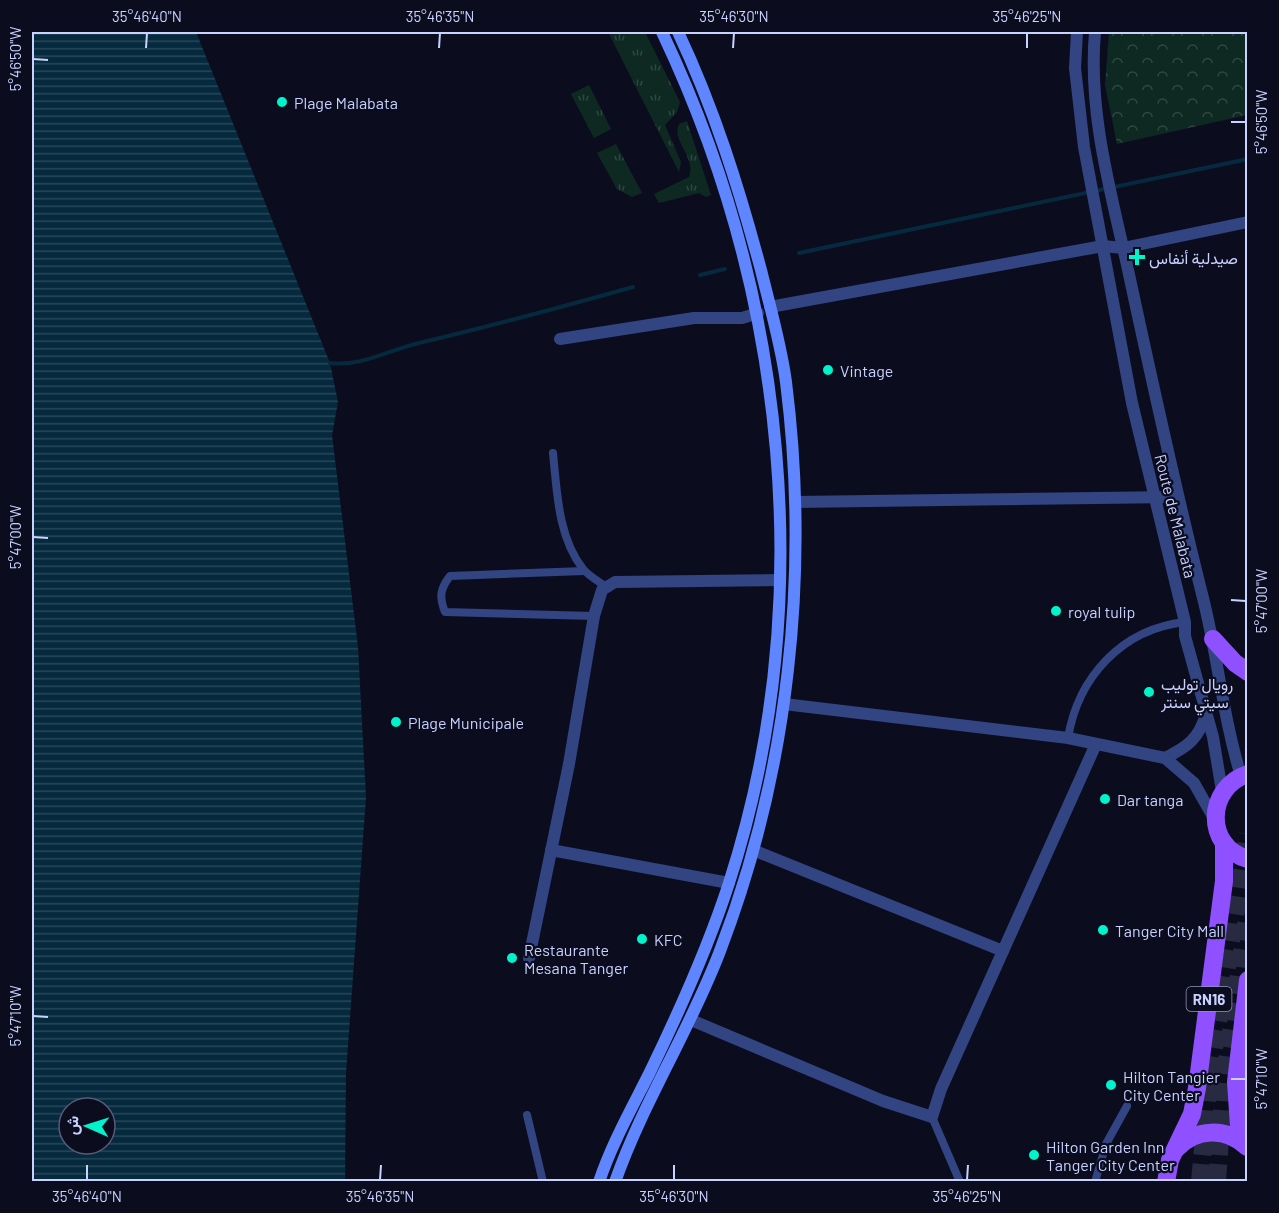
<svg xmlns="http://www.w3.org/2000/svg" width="1279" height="1213" font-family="Barlow,Vazirmatn,sans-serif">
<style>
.grass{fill:url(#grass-tufts)}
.park{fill:url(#park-crowns)}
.water{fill:url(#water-rules);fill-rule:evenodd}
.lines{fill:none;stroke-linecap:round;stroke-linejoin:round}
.stream{stroke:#05293d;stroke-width:4}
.primary-tunnel{stroke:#282a41;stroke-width:18;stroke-dasharray:18 9;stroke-linecap:butt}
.service{stroke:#324482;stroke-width:8}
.minor{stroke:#324482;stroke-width:12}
.tertiary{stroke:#324482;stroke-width:12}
.secondary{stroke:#6086ff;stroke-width:12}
.primary{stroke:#8f50ff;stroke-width:18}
.ticks{fill:none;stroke:#c9d1ff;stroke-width:2}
.poi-dot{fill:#00f4cb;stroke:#0b0d1f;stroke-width:2}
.labels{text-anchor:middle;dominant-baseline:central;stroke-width:4.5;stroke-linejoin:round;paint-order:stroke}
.shield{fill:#0b0d1f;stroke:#9096bc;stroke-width:1.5}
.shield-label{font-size:15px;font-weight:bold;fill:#c9d1ff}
.poi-label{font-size:16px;fill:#c9d1ff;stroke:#0b0d1f;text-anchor:start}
.street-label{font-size:16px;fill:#c9d1ff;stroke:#0b0d1f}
.neatline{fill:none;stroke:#c9d1ff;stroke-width:2}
.ticks-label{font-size:15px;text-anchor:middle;fill:#c9d1ff}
</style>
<defs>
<pattern id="grass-tufts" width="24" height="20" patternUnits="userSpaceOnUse" patternTransform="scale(1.5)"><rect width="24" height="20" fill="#0d2921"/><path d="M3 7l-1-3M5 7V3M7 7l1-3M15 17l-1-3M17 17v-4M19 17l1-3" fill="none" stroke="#2f4742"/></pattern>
<pattern id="park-crowns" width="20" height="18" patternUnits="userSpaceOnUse" patternTransform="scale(1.5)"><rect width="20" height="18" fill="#0d2921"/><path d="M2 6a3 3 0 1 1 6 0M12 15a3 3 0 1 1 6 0" fill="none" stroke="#2f4742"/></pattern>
<pattern id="water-rules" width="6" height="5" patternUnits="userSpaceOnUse" patternTransform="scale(1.5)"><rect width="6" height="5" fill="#05293d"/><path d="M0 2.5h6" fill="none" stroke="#28475a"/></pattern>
</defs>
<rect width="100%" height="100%" fill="#0b0d1f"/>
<g class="grass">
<path d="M608,32h37l35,70 -3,10 -12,13 16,37 -2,10z"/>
<path d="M589,85l22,44 -17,9 -23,-44z"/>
<path d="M687,121l24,74 -5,2 -7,-4 -40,10 -5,-9 35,-17c8,-19 -18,-36 -10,-53z"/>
<path d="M616,144l26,49 -10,4 -15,-8 -20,-36z"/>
</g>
<path class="park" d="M1109,32h138v83l-130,29 -12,-59z"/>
<path class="water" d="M32,32h164l134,331 8,39 -6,33 26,212 8,150 -20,276 -1,108h-313zM69,1108h36v36h-36z"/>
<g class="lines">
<g class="stream">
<path d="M799,253l449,-94"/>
<path d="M700,275l25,-6"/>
<path d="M330,363c31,4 59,-13 89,-20 72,-17 143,-36 214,-56"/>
</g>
<g class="primary-tunnel">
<path d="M1200,1182l9,-102 39,-246"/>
<path d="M1217,1182l7,-101 24,-171"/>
</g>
<g class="service">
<path d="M553,453c4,39 5,84 30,116 6,7 15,12 22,17"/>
<path d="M584,571l-134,5c-10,13 -11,21 -5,36l149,4"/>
<path d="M1068,738c10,-61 54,-109 117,-116"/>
<path d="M527,1115l16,67"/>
<path d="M932,1117l28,65"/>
<path d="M1095,1182l11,-38 21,-38"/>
</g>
<g class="minor">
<path d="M770,307l333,-61 20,2 125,-26"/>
<path d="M560,339l134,-21h48l16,-5"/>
<path d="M795,502l381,-5"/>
<path d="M784,704l284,34 97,20 29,25 21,37"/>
<path d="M551,850l178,33"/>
<path d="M753,850l250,101"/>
<path d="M529,958l40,-194 25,-148 8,-26 13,-8 165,-2"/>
<path d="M691,1020l192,81 49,16 9,-28 155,-345"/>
</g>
<g class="tertiary">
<path d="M1077,32l-2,36 9,79 48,256 53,219v14l28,101 9,54"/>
<path d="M1095,32c-7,79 15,157 32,233 24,112 48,222 76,333 15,59 20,120 38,178"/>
<path d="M1165,758c22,-11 34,-19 41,-44"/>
</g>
<g class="secondary">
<path d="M599,1182c13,-39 33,-74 51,-110 30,-62 58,-124 79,-189 90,-279 58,-588 -67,-851"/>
<path d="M615,1182c28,-80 75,-152 105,-231 69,-180 90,-378 66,-569 -5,-38 -16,-75 -25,-112 -22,-82 -47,-162 -83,-238"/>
</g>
<g class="primary">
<path d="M1213,639l22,24 13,9"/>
<path d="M1248,774c-42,13 -44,73 0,85"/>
<path d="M1240,1141l-4,-59 12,-102"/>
<path d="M1176,1149c20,-21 50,-22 71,-2"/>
<path d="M1166,1182l4,-22 22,-46 5,-26 27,-207v-38"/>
</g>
</g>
<path class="ticks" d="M146,48l1,-15M439,48l1,-15M733,48l1,-15M1027,48v-15M33,59l15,1M1231,122h15M33,537l15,1M1231,600l15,1M33,1016l15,1M1231,1079h15M87,1180v-15M380,1180l1,-15M674,1180v-15M967,1180l1,-15"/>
<g class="poi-dot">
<circle cx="282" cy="102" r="6"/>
<path d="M1134 248h6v6h6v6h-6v6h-6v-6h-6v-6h6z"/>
<circle cx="828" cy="370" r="6"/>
<circle cx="1056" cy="611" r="6"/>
<circle cx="1149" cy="692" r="6"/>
<circle cx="396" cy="722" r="6"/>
<circle cx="1105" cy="799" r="6"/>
<circle cx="1103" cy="930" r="6"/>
<circle cx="642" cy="939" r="6"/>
<circle cx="512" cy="958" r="6"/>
<circle cx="1111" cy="1085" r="6"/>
<circle cx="1034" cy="1155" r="6"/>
</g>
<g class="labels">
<rect class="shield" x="1186.5" y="987" width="45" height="24" rx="4.5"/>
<g class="shield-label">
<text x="1209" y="999">RN16</text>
</g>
<g class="poi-label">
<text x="294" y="102">Plage Malabata</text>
<text x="1149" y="257">صيدلية أنفاس</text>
<text x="840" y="370">Vintage</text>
<text x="1068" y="611">royal tulip</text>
<text x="1161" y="683">رويال توليب<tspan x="1161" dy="18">سيتي سنتر</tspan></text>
<text x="408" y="722">Plage Municipale</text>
<text x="1117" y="799">Dar tanga</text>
<text x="1115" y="930">Tanger City Mall</text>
<text x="654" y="939">KFC</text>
<text x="524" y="949">Restaurante<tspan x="524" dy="18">Mesana Tanger</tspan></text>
<text x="1123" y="1076">Hilton Tangier<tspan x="1123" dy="18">City Center</tspan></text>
<text x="1046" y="1146">Hilton Garden Inn<tspan x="1046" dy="18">Tanger City Center</tspan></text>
</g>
<g class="street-label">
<text transform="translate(1176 516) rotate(76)">Route de Malabata</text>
</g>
</g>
<rect width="1279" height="1213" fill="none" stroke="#0b0d1f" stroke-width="66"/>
<g transform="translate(87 1126) rotate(273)"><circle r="28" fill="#0b0d1f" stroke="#575b79" stroke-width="1.5"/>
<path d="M0-4.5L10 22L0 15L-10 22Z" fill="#00f4cb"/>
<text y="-9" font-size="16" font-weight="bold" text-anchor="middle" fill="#c9d1ff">ش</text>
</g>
<rect x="33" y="33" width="1213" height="1147" class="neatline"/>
<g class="ticks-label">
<text x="147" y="22">35°46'40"N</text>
<text x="440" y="22">35°46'35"N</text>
<text x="734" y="22">35°46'30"N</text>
<text x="1027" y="22">35°46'25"N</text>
<text transform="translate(16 59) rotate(-90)" y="5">5°46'50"W</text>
<text transform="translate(1262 122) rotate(-90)" y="5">5°46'50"W</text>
<text transform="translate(16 537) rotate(-90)" y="5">5°47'00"W</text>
<text transform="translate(1262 601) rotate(-90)" y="5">5°47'00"W</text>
<text transform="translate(16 1016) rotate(-90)" y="5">5°47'10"W</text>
<text transform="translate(1262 1079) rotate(-90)" y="5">5°47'10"W</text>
<text x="87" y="1202">35°46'40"N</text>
<text x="380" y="1202">35°46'35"N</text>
<text x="674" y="1202">35°46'30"N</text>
<text x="967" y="1202">35°46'25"N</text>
</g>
</svg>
